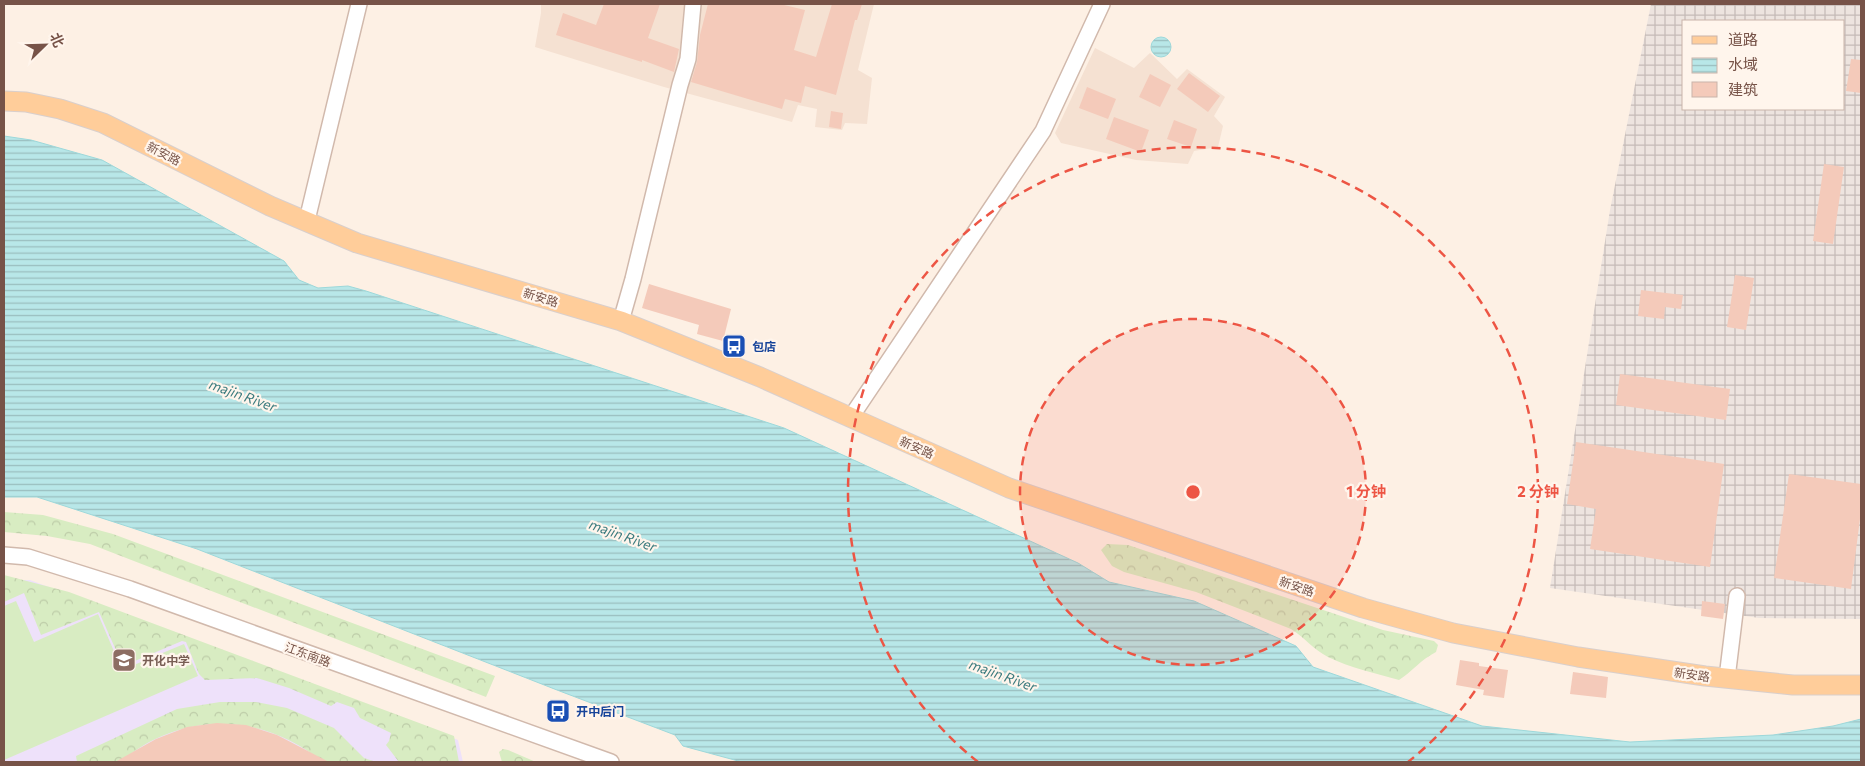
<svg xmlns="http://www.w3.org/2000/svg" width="1865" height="766" font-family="Commissioner,'Noto Sans SC',sans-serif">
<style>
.residential{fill:#f5e1d2}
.industrial{fill:url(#industrial-grid);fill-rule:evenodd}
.education{fill:#eee1fa}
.forest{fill:url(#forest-crowns)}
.garden{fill:#d8ecc2}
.water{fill:url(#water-rules);stroke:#9dd8da}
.building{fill:#f4caba}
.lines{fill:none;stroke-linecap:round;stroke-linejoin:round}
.minor-casing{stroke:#d1b9ac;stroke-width:18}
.major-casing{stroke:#d9cfcc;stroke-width:21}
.minor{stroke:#fff;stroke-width:15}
.major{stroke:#ffcd9a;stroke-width:19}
.ring{fill:none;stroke:#ed5544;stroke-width:2.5;stroke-dasharray:9 6}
.labels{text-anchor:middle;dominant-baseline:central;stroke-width:4.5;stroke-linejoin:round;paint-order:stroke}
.street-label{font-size:12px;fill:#775348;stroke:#fff5ec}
.transit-label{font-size:12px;font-weight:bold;fill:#164399;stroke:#fff5ec;text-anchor:start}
.education-label{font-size:12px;font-weight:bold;fill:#785e54;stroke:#fff5ec;text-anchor:start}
.water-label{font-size:14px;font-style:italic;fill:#3b7b7e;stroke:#fff5ec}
.centre{fill:#ed5544;stroke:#fff5ec;stroke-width:2.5}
.ring-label{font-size:15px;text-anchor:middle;font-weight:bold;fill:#ed5544;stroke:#fff5ec;stroke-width:4.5;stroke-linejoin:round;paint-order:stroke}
</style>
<defs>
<pattern id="industrial-grid" width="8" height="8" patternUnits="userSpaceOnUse" patternTransform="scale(1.25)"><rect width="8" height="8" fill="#ede4df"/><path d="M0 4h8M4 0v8" fill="none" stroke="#c5bbb7"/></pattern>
<pattern id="forest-crowns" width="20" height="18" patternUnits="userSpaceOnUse" patternTransform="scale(1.25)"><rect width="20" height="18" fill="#d8ecc2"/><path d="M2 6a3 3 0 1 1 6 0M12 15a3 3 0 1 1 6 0" fill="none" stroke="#bdcca8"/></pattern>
<pattern id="water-rules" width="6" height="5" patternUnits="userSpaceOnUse" patternTransform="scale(1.25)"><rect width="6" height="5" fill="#b8e7e8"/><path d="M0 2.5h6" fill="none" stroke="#9abebe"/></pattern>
</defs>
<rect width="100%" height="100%" fill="#fdf0e4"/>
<g class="residential">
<path d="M541,4h333l-16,66 14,8 -5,46 -22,-1 -3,7 -27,-3 2,-18 -19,-4 -6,17 -128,-35 -129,-40 6,-34z"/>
<path d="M1095,48l39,20 16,-15 27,26 10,-10 38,28 -11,19 9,10 -5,21 -24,4 -6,13 -52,-4 -75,-17 -6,-10z"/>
</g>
<path class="industrial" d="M1651,4h210v615l-102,-1 -209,-30 60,-378zM1684,21h160v88h-160z"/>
<path class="education" d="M4,580h26l428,160 5,22h-459z"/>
<g class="forest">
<path d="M4,512l39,3 70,19 382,142 -9,21 -396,-153 -43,-8 -43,-4z"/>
<path d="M1107,544l21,1 255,85 51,11 4,4 -2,7c-16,8 -23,19 -37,28 -24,-7 -49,-12 -71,-23 -14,-7 -24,-20 -37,-28l-95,-37 -72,-20 -12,-6 -11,-16z"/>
<path d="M4,575l65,17 385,144 5,26h-60l-13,-17 3,-4 2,-8 -31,-15 -6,-10 -17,-6 -6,4 -42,-18 -32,-10 -52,2 -6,-6 -13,-32 -4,-1 -59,25 -24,-54 -58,23 -17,-42 -20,9z"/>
<path d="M220,702h36l31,6 47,20 30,30 12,4h-54c-58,-50 -143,-51 -201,0h-44l-1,-6 101,-47z"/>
<path d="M503,749l5,1 28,12h-34l-3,-10z"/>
</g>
<path class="garden" d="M16,601l18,41 64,-28 24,56 62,-26 14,32 -194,84v-154z"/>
<g class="water">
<circle cx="1161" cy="47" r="10"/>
<path d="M4,136l27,4 71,20 182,101 15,19 19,8 30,-2 18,5 418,137 294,135 31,19 85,19 102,45 17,21 169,59 148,16 143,-7 60,-9 28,-7v43h-1119l-59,-16 -8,-11 -118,-45 -360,-141 -160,-52h-33z"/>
</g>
<g class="building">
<path d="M604,4h56l-12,34 31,11 -5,23 -32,-12v2l-86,-27 7,-22 33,12z"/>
<path d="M708,4h72l25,6 -11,40 22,7 16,-53h30l-5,16h-2l-19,75 -31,-9 -4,17 -16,-4 -3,10 -91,-27 6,-20 3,-27z"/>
<path d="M1851,59l10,1v33l-15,-2z"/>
<path d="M1189,73l31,23 -12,16 -31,-23z"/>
<path d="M1150,74l21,11 -11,22 -21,-10z"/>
<path d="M1087,87l29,12 -8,20 -29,-11z"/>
<path d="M831,111l12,2 -2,16 -12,-2z"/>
<path d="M1114,117l35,13 -8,22 -35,-13z"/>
<path d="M1174,120l23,9 -6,18 -24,-8z"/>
<path d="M1824,164l20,3 -11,77 -20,-3z"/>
<path d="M1735,275l19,3 -8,52 -19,-3z"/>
<path d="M649,284l82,25 -8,32 -26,-7 2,-9 -57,-17z"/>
<path d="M1641,290l42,5 -2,14 -16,-2 -1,12 -26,-3z"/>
<path d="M1620,374l110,15 -4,31 -110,-15z"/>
<path d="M1576,442l148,22 -14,103 -120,-18 6,-40 -29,-5z"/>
<path d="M1789,474l72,10v27l-10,78 -77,-11z"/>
<path d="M1702,601l23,3 -2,15 -22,-3z"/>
<path d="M1460,660l19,3v3l29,4 -4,28 -21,-3 1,-5 -28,-5z"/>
<path d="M1573,672l35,5 -2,21 -36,-4z"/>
<path d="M217,723l29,2 31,10 52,27h-214l41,-23 31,-12z"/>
</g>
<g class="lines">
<g class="minor-casing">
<g id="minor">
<path d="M307,220l52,-216"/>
<path d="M621,321l12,-42 47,-194 8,-26 5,-55"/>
<path d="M851,417l192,-286 59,-127"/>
<path d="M4,555l24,2 102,32 481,173"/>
<path d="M1727,678l10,-82"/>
</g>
</g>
<g class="major-casing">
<path id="major" d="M4,101l22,1 34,7 43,14 167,83 87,37 264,78 139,56 249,111 354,120 90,25 125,24 127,19 88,9h68"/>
</g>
<use href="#minor" class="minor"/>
<use href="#major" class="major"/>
</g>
<circle cx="1193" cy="492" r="173" fill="#ed5544" fill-opacity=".12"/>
<g class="ring">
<circle cx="1193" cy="492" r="173"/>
<path d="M978 762A345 345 0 1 1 1408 762"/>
</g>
<defs>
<g id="bus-square" transform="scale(1.25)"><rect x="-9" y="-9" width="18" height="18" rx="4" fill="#1a4fb4" stroke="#fff5ec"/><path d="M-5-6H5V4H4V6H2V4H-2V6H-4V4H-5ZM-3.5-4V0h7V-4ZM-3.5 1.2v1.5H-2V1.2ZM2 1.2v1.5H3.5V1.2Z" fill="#fff"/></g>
<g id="school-square" transform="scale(1.25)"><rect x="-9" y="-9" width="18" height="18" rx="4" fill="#8d6e63" stroke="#fff5ec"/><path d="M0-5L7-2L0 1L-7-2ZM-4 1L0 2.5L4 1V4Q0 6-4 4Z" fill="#fff"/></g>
</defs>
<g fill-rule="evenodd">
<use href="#bus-square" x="734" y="346"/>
<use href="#school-square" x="124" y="660"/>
<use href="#bus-square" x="558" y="711"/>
</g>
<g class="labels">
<g class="street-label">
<text transform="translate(164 153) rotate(27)">新安路</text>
<text transform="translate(541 297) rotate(17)">新安路</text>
<text transform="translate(917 447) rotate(24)">新安路</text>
<text transform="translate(1297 586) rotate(19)">新安路</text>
<text transform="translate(308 654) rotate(20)">江东南路</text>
<text transform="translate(1692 674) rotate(8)">新安路</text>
</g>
<g class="transit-label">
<text x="752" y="346">包店</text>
<text x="576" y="711">开中后门</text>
</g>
<g class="education-label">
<text x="142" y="660">开化中学</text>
</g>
<g class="water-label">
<text transform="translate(243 395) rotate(20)">majin River</text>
<text transform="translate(623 535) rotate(20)">majin River</text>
<text transform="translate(1003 675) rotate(20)">majin River</text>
</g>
</g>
<circle cx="1193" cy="492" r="8" class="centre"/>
<g class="ring-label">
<text x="1366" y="497">1 分钟</text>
<text x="1538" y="497">2 分钟</text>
</g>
<rect width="1865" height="766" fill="none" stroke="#775348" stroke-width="10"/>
<rect x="1682" y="20" width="162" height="90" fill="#fff5ec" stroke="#c9b4aa"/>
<rect x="1692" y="36" width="25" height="8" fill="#ffcd9a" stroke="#c9b4aa"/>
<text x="1728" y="45" font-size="15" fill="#775348">道路</text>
<rect x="1692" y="58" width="25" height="15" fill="url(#water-rules)" stroke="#c9b4aa"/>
<text x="1728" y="70" font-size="15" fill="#775348">水域</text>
<rect x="1692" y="82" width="25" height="15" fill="#f4caba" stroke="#c9b4aa"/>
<text x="1728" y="95" font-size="15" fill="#775348">建筑</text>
<g transform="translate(45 45) rotate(67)" stroke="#fff5ec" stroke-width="4" paint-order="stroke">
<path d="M0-4L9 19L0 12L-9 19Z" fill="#775348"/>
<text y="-8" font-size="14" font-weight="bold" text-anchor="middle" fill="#775348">北</text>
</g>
</svg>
